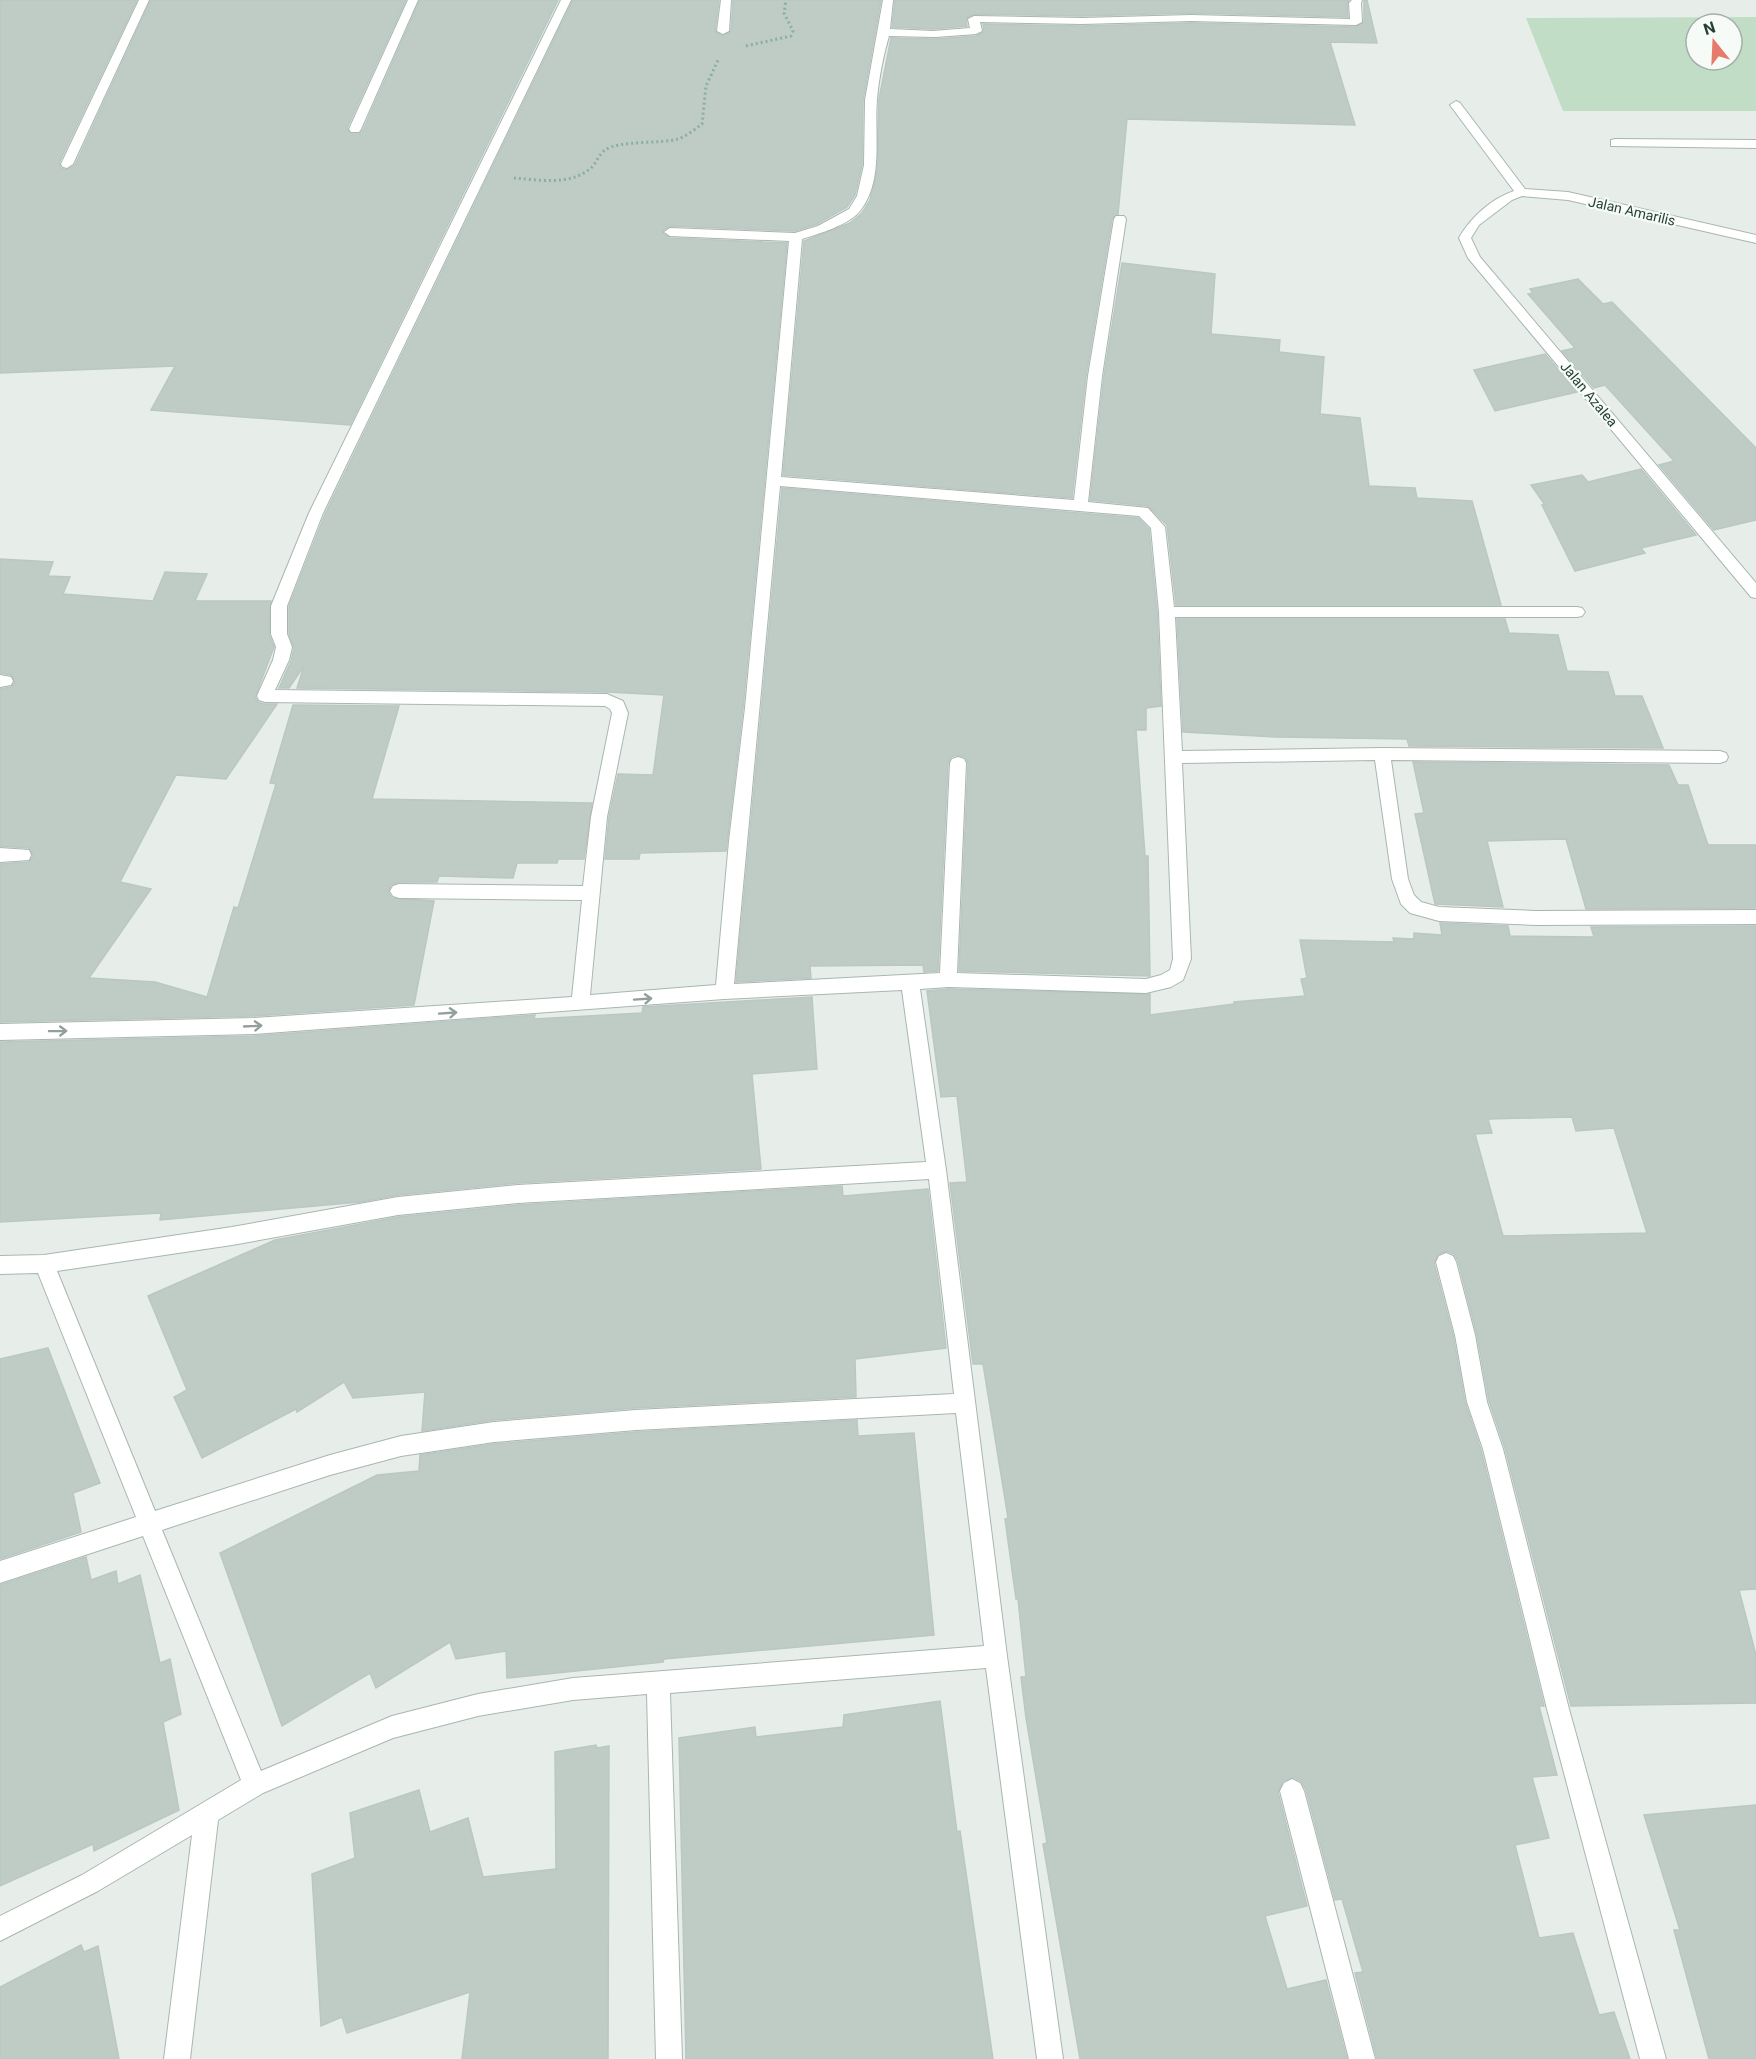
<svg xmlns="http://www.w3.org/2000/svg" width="1756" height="2059" font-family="Roboto,sans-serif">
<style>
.green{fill:#c2ddc6;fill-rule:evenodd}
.building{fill:#bfccc5;stroke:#b9c8c0;stroke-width:1.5;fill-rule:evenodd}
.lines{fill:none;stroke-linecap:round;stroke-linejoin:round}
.minor-casing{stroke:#a9b6b0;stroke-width:2}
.path{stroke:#8aaf9f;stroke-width:3;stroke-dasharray:2 3;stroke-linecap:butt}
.minor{fill:#fff;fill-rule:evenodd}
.oneway{stroke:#929f9a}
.labels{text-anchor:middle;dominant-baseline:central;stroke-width:4.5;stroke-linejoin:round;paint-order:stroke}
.far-street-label{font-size:14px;fill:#263f36;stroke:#f7fbf8}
</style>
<rect width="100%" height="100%" fill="#e7eeea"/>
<path class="green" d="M1756,17v94h-193l-37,-93zM1696,24h36v36h-36z"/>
<g class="building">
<path d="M0,0h137l-78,163 2,5 5,2 9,-5 76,-165h255l-59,128 4,6h8l4,-4 57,-130h138l-208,425 -199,-15 24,-44 -175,7z"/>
<path d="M573,0h146l-4,31 7,5 9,-5 2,-31h148l-18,100 -1,65 -7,30 -8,12 -30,17 -22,7 -125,-5 -8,5 8,7 117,5 -44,465 -17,143 -86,2 -1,6h-34l4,-42 9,-43 35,1 11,-80 -57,-3 -310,-4 7,-22 -15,22h-10l12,-27 3,-13 -5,-14v-28l36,-92z"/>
<path d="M895,0h454l-2,3 1,14 -157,-4 -109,3 -108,-2 -8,4 1,8 -34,3 -41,-2z"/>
<path d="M1364,0h3l10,43 -47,-1 25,83 -228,-6 -9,95 -6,5 -26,157 -14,122 -289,-23 21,-234 46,-18 12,-10 8,-13 7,-28 2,-73 12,-61 45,1 40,-3 8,-4 -1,-8 99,2 109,-3 165,4 8,-5z"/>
<path d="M1122,263l93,11 -4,60 69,6 -1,12 45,5 -4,57 40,4 9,68 46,2 2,10 55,3 29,104h-325l-9,-80 -19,-19 -58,-6 14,-124z"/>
<path d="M1578,279l25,25 9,-2 144,146v72l-42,10 -55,-65 15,-4 -69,-76 -11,3 -32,-37 13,-3 -47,-54 5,-1 -3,-4z"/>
<path d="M1545,354l32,38 -82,19 -21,-41z"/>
<path d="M1641,469l55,66 -55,13 4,5 -70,18 -33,-66h3l-14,-20 51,-10 6,7z"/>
<path d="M782,488l356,30 11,11 8,83 4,94 -15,2v22h-10l9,126h3l2,120 -191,-5 9,-208 -3,-6 -8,-2 -6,2 -3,6 -10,208 -14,1 -1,-7 -113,1 1,12 -75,4z"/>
<path d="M0,559l53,3 -5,14 22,1 -7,17 90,7 12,-29 42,2 -12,27h76l-2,33 5,13 -19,50 3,5 6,2h13l-51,75 -50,-4 -56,107 31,7 -62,89 66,4 52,15 27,-90 4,1 38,-124 -6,-1 23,-78 106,1 -27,93 220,4 -8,56h-26l-1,4h-40l-4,15 -74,-2 -2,6h-38l-8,3 -3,7 4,6 42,3 -20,104 -160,11 -254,6v-158l29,-2 4,-6 -4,-8 -29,-2v-157l11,-2 4,-5 -4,-7 -11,-2z"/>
<path d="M1177,619h328l4,14 49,2 9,36 41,1 7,24h27l21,52 -254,-2 -2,-7 -130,-2 -94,-5z"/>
<path d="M1413,762l256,3 9,20h10l20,60h48v63l-170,1 -20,-70 -79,2 16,66 -68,-3 -20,-90 9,-1z"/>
<path d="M1440,923l68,3 2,10 84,1 -3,-10 165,-1v663l-17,1 17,65v48l-185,3 -66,-258 -16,-47 -12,-66 -19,-74 -4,-7 -7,-3 -9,3 -4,9 19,72 12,67 16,48 63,256h-5l18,69 -25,2 17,61 -34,7 24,93 34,-5 26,82 15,-3 16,47h-253l-22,-86 8,-1 -21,-73 -7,1 -29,-110 -5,-9 -8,-4 -10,4 -5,11 29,114 -42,10 22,73 39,-9 21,79h-267l-37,-215 4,-1 -21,-125 -5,-41h5l-8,-78h-2l-11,-80 3,-1 -25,-154h-10l-23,-181 17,-1 -10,-86 -16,1 -14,-106 21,-2 202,5v21l84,-11v-2l71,-6 -4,-17 6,-1 -7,-38 94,2 -1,-4 21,1v-6l28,2zM1572,1117l4,14 38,-3 33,105 -144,3 -28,-102 17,-1 -4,-14z"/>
<path d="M812,997l5,72 -65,5 9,95 -243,14 -120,12 -38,7 -200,18 1,-7 -161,9v-180l254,-6 281,-21 -1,4 108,-6 1,-6z"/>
<path d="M842,1186l1,10 85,-7 18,159 -91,11 1,38 -220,11 -142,12 -72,11 3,-39 -72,6 -9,-16 -47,30 -1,-3 -94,49 -28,-61 13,-7 -39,-94 127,-56 123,-23 120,-12z"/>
<path d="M48,1348l52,135 -27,10 8,39 -81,27v-200z"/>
<path d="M857,1420l1,16 56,-3 20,202 -270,24 -1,3 -156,16 -1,-27 -50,8 -6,-17 -74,46 -6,-15 -88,53 -62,-173 157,-78 42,-4 1,-16 74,-11 142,-12z"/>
<path d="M86,1557l5,23 25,-9 2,13 22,-9 20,88 10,-4 11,55 -18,8 16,88 -85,41 -1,-7 -93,42v-301z"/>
<path d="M940,1701l17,131 3,-1 33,228h-307l-7,-321 76,-11 1,10 87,-10 1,-12z"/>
<path d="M596,1745l1,3 12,-2 -1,313h-146l8,-67 -123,41 -5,-16 -21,9 -9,-152 43,-16 -5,-45 69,-23 11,42 38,-14 15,59 73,-8 -1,-117z"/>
<path d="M1756,1805v254h-47l-35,-129h6l-36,-115z"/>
<path d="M81,1945l3,7 14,-6 21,113h-119v-72z"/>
</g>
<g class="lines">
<g class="minor-casing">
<g id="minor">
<path d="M139,0h10l-76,164 -6,4 -4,-1 -2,-3z"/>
<path d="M408,0h10l-57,129 -2,3h-8l-2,-3z"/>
<path d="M561,0h10l-248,513 -36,93v28l5,13 -3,13 -14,30 332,4 16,7 5,12 -21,104 -17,178 126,-10 13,-144 16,-133 44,-467 -119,-5 -6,-4 6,-4 125,5 23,-7 31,-17 8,-13 7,-31 1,-65 18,-100h10l-3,29 43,2 37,-3 -2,-9 6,-3 108,2 109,-3 159,4 -1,-16 3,-3h10l-1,3 1,19 -6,3 -165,-4 -109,3 -102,-2 2,9 -6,3 -40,3 -47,-1c-6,21 -10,41 -12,63 -3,36 7,82 -17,112 -11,14 -42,23 -58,28l-21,238 293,23 14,-124 26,-157 2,-3h8l2,3 -24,157 -14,126 60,6 17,19 9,80h403l5,1 3,4 -3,4 -5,1h-402l7,134 200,-3 338,3 6,2 2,4 -2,4 -6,2 -329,-3 17,119 6,16 7,7 18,5 97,4 220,-1v14l-220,1 -97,-4 -29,-8 -9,-9 -9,-25 -17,-119 -193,3 9,196 -8,21 -12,7 -25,6 -198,-6 -28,2 26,181 61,486 56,403h-26l-51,-391 -316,25 12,366h-26l-9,-365 -74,6 -95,16 -85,22 -130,55 -45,27 -28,239h-26l28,-224 -94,56 -98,50v-25l82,-41 159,-95 -98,-244 -143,47v-22l136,-44 -98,-244 -38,1v-18l44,-1 188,-28 166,-30 120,-12 408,-23 -24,-172 -178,9 -470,35 -254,6v-16l254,-6 318,-21 10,-97 -183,-2 -6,-2 -3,-5 3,-5 6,-2 184,2 8,-69 21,-104 -2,-4 -5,-3 -340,-4 -6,-2 -2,-4 16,-36 3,-13 -5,-13v-28l38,-93zM780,486l359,30 12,12 8,84 14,347 -3,11 -9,5 -15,4 -189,-6 9,-210 -2,-4 -6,-2 -6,2 -2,4 -10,210 -206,11zM929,1179l25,215 -318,16 -142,12 -93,14 -71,19 -175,56 -98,-240 175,-26 166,-30 120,-12zM956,1413l28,233 -411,32 -95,16 -86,22 -131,55 -99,-241 168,-55 71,-19 93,-14 142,-12z"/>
<path d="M721,0h10l-2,31 -6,3 -6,-3z"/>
<path d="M1456,101l4,2 65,86 43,3 188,43v8l-188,-43 -46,-4 -10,4 -33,25 -8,13 9,19 276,326v15l-5,-1 -283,-339 -9,-20c12,-21 32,-39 55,-47l-64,-86z"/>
<path d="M1615,139l141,1v8l-145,-2v-6z"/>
<path d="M0,675l11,2 2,4 -2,4 -11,2z"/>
<path d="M0,848l29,2 2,5 -2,5 -29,2z"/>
<path d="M1446,1253l7,3 3,6 19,73 12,67 16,47 66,260 97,350h-26l-93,-350 -64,-260 -16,-47 -12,-67 -19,-73 3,-6z"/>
<path d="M1292,1779l8,4 4,8 71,268h-26l-69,-268 4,-8z"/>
</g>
</g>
<g class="path">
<path d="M746,46l45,-10 2,-5 -9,-18 2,-13"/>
<path d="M514,178c25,2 56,8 77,-10 5,-4 8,-14 14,-18 15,-10 56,-6 73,-11 9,-3 17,-10 24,-15l4,-38 13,-28"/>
</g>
<use href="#minor" class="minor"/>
</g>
<defs><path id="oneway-shaft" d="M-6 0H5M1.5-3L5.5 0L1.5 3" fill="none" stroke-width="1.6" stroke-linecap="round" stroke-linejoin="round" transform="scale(1.5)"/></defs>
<g class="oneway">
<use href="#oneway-shaft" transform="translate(643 999) rotate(-4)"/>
<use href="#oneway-shaft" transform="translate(448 1013) rotate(-4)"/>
<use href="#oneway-shaft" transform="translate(253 1026) rotate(-3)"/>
<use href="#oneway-shaft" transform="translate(58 1031) rotate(-1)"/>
</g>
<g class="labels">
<g class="far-street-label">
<text transform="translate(1632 211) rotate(13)">Jalan Amarilis</text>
<text transform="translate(1589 394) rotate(50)">Jalan Azalea</text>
</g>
</g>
<g transform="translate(1714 42) rotate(342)"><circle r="28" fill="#f7fbf8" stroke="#a3b0aa" stroke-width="1.5"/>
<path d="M0-4.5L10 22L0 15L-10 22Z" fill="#e87a6b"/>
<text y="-9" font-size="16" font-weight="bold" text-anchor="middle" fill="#263f36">N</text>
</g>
</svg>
